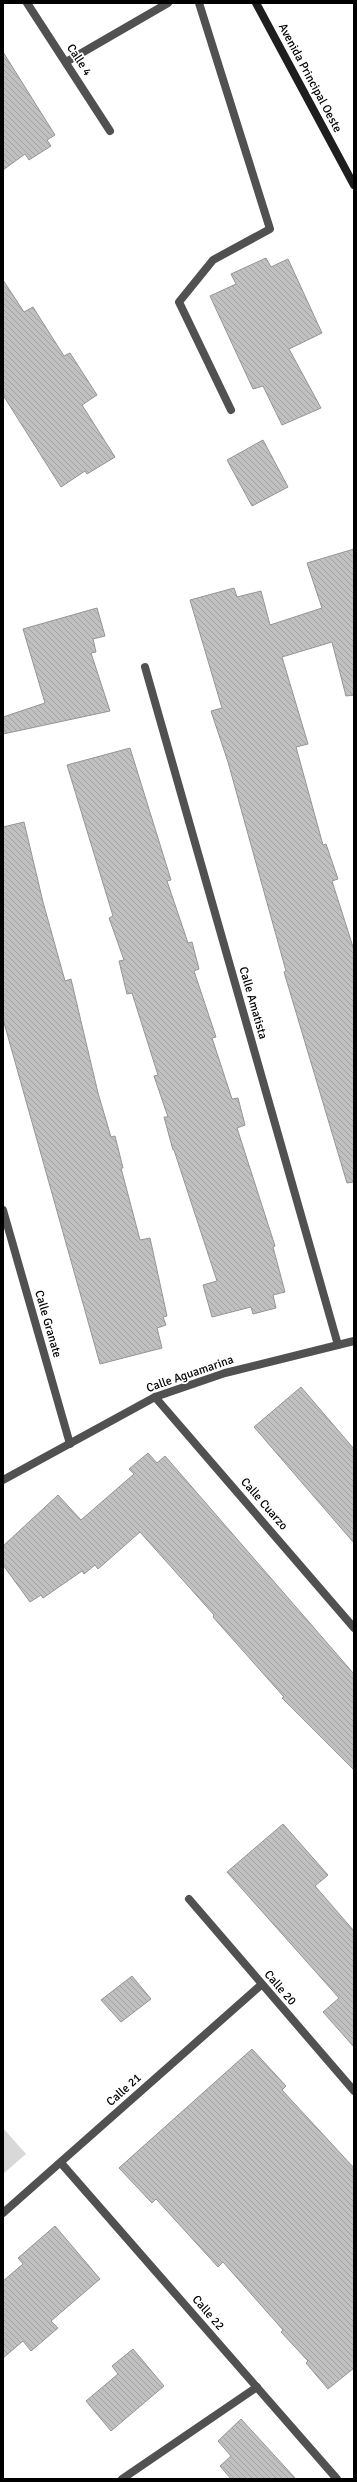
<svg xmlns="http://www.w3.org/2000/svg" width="357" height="2482" font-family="Signika,sans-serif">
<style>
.park{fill:#d8d8d8}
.building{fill:url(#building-back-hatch);stroke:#959595}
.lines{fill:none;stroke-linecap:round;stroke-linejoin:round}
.lane{stroke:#515151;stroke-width:8}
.street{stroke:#515151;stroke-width:8}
.secondary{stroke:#1e1e1e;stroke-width:8}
.labels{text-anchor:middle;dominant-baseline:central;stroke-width:3.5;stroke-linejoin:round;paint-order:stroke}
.street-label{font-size:12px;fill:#000;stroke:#fff}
</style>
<defs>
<pattern id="building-back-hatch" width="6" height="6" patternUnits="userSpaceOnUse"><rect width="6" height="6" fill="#c0c0c0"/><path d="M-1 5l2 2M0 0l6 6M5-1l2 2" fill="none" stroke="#a3a3a3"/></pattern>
</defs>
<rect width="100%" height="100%" fill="#fff"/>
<path class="park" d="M3,2128l23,26 -23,20z"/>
<g class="building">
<path d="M3,52l52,83 -8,5 4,6 -22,14 -4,-6 -22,16z"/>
<path d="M266,258l5,9 17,-8 34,74 -33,16 32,59 -39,17 -19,-39 -10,3 -43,-93 26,-12 -5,-10z"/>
<path d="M3,280l21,32 9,-5 31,49 6,-3 27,42 -15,10 33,52 -28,17 -2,-3 -24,16 -58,-92z"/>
<path d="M263,440l25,47 -36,19 -25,-46z"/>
<path d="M354,549v146l-8,1 -14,-54 -50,15 26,87 -12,3 27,98 3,-1 12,35 -6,2 22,69v232l-7,1 -63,-211 2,-1 -58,-209 -17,-51 11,-3 -32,-108 44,-12 3,9 24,-6 9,34 52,-17 -15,-45z"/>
<path d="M97,608l8,28 -12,3 3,13 -5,1 19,58 -107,23v-17l42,-14 -22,-74z"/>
<path d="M130,748l41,132 -4,1 21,62 4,-1 7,27 -5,2 22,66 -4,1 20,61 6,-1 7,27 -8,3 38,118 -2,1 12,45 -12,3 3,13 -23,6 -2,-7 -39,10 -9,-32 14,-4 -43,-131h-1l-9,-33h4l-14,-41 4,-1 -26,-82 -5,1 -8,-33 5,-1 -15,-42 4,-2 -46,-151z"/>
<path d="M24,822l19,80 22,79 6,-2 27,114 13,44 4,-1 8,32h-2l19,72 10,-2 17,78 -4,1 3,8 -9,3 5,20 -62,16 -97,-345v-192z"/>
<path d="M301,1387l53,62v94l-100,-116z"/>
<path d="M148,1453l9,10 8,-7 189,218v96l-72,-72 2,-1 -71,-80 1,-2 -74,-83 -42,37 -3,-4 -11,9 -2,-3 -39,27 -2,-3 -11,7 -27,-37v-19l55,-51 23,25 53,-46 -5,-5z"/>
<path d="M283,1824l45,51 -13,11 39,45v116l-31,-35 16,-14 -112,-126z"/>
<path d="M132,1976l19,23 -30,23 -20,-22z"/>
<path d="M252,2049l34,37 -4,4 72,78v200l-26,21 -22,-26 2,-2 -27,-29 2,-2 -60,-68 -5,5 -62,-68 -4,4 -33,-35z"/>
<path d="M55,2226l45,53 -49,42 7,7 -27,23 -8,-10 -20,17v-77l20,-17 -5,-6z"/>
<path d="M133,2349l31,37 -53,45 -25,-30 32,-27 -6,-8z"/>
<path d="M241,2419l55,60h-65l-11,-13 11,-10 -13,-15z"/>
</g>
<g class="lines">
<g class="lane">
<path d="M199,3l71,226 -57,31 -34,42 52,108"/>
<path d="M122,2479l135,-92"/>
</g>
<g class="street">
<path d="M27,3l83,128"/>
<path d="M66,62l102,-59"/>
<path d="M145,667l193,678"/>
<path d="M3,1210l67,234"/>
<path d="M155,1397l199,231"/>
<path d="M3,1480l152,-83 70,-24 129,-32"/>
<path d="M189,1899l165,192"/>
<path d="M61,2163l276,316"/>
<path d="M3,2213l258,-228"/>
</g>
<path class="secondary" d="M256,3l98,182"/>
</g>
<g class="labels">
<g class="street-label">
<text transform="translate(79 60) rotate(57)">Calle 4</text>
<text transform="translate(310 78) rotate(62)">Avenida Principal Oeste</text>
<text transform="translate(253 1003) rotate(74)">Calle Amatista</text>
<text transform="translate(48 1324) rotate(74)">Calle Granate</text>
<text transform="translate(190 1374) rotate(-19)">Calle Aguamarina</text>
<text transform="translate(264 1504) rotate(49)">Calle Cuarzo</text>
<text transform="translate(280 1988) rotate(49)">Calle 20</text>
<text transform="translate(124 2090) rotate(-42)">Calle 21</text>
<text transform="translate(208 2313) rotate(49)">Calle 22</text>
</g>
</g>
<rect width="357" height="2482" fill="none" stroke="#000000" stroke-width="8"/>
</svg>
